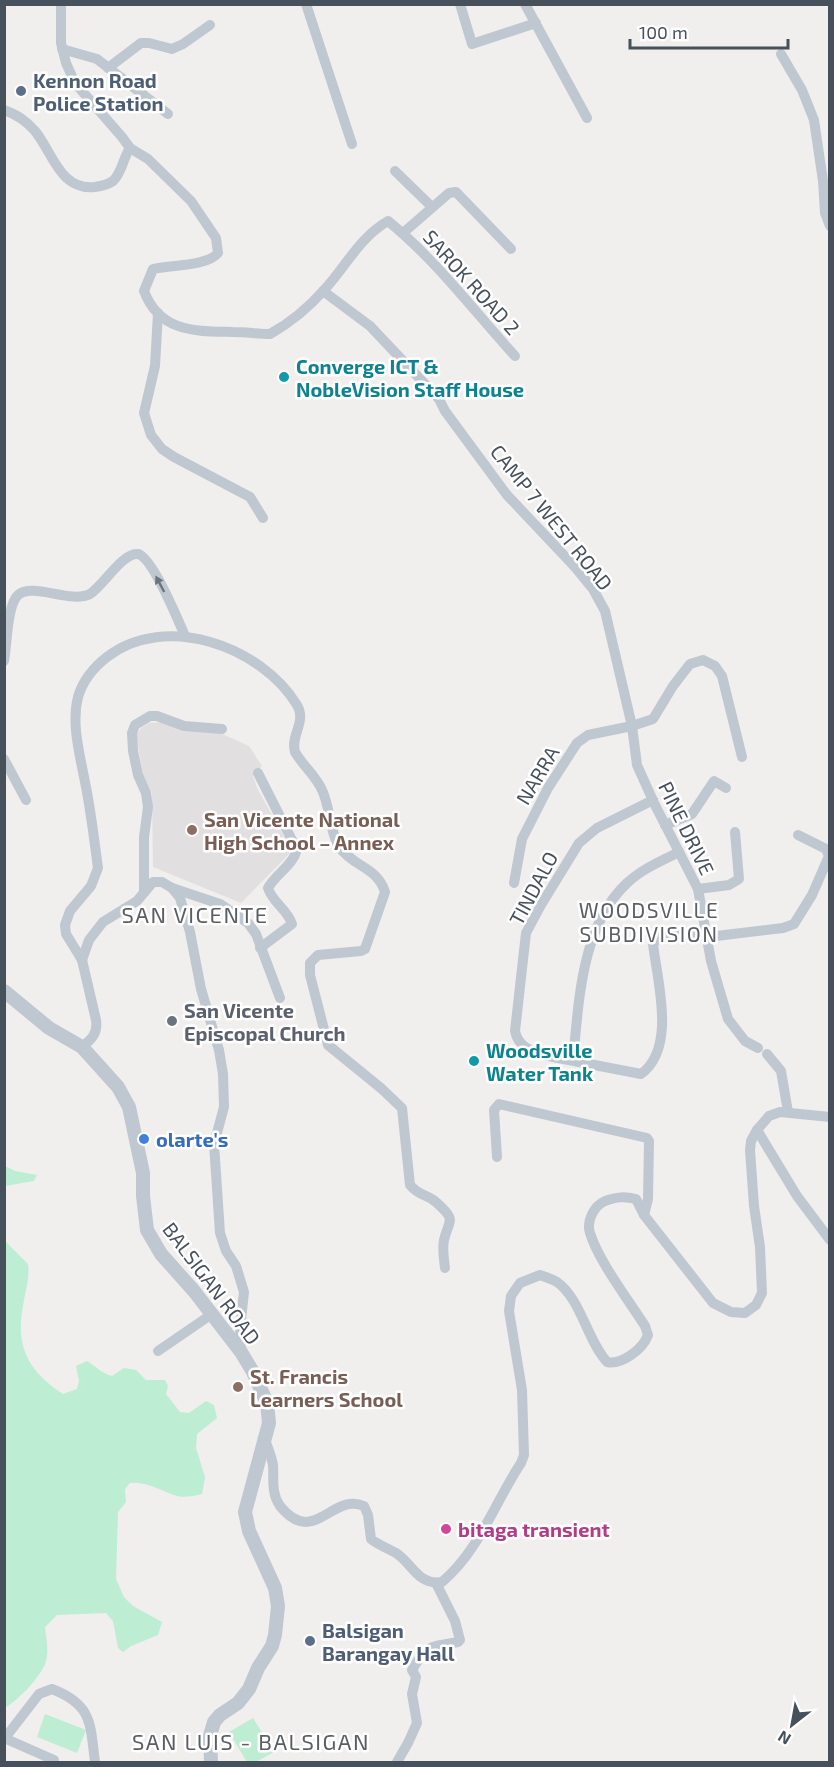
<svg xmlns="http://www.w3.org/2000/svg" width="834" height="1767" font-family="'Exo 2',sans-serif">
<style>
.education{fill:#e2dfe0}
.green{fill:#bdedd2}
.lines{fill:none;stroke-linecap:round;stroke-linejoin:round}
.minor{stroke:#bfc8d0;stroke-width:10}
.tertiary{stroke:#bfc8d0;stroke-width:14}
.oneway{fill:#6b757e}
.service-dot{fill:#5c6f8a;stroke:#fff;stroke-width:2}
.culture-dot{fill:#0f9aa8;stroke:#fff;stroke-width:2}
.education-dot{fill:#8d6e63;stroke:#fff;stroke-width:2}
.worship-dot{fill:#6b7280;stroke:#fff;stroke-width:2}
.shop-dot{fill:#3f7fe0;stroke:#fff;stroke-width:2}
.hotel-dot{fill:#d1479c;stroke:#fff;stroke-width:2}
.labels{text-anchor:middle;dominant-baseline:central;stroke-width:5;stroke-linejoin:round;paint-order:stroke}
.service-label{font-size:20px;font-weight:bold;fill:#4e5e75;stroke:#fff;text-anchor:start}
.street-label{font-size:20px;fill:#47515b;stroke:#fff}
.culture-label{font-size:20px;font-weight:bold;fill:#0d838f;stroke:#fff;text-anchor:start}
.education-label{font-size:20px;font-weight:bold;fill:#785e54;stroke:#fff;text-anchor:start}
.worship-label{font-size:20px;font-weight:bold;fill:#5b616d;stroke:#fff;text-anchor:start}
.shop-label{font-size:20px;font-weight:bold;fill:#366cbe;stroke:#fff;text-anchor:start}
.hotel-label{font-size:20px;font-weight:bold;fill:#b23c85;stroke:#fff;text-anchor:start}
.neighbourhood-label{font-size:21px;letter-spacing:1.5px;fill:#5b5e63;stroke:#fff}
.quarter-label{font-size:22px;letter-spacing:1.5px;fill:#5b5e63;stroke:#fff}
</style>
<rect width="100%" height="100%" fill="#f1eeee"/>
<path class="education" d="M163,722l57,11 29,13 13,20 -9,10 4,12 35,63 -51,52 -88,-36 -1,-74 -9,-18 -7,-40 5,-7 8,-5z"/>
<g class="green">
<path d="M5,1166l10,5 22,4 -3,6 -29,5z"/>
<path d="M5,1241l23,23c2,15 -3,28 -5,42 -8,41 6,66 40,88l14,-5 2,-8 -3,-15 11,-5c10,6 14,12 25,15l12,-8 12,2 10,10h19l3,6 -2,8 14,18 9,1 17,-12 8,4 3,13 -20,16 -1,14 9,29 -3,17c-8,2 -17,4 -25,2 -16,-5 -30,-15 -47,-13l-5,6 1,13 -8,10 -2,67 8,18 9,9 29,16 -4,13 -27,11 -8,6 -5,-4 -5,-27 -7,-8 -49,2 -12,12c1,10 4,23 1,34 -4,15 -28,39 -41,47z"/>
<path d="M45,1714l41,16 -9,23 -40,-16z"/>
<path d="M253,1718l21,34 -18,10h-9l-18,-30z"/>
</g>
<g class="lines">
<g class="minor">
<path d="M61,4v39l5,20 9,20 47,54 8,11 18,11 43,42 25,37 2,15c-10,13 -48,12 -65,16l-9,22c16,42 52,40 89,41 13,0 25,2 37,2 20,-11 40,-28 55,-45 21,-23 35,-52 63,-68 48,39 86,90 127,135"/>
<path d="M306,4l46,140"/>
<path d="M460,4l12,40 64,-21"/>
<path d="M525,4l62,114"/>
<path d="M62,49l35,10 71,55"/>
<path d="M781,54l21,36 12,30 9,61 2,32 5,13"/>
<path d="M108,68l33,-25h8l23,6 11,-5 27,-19"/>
<path d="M4,110c14,5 22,11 31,21 18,22 25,60 60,56 7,-1 12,-2 18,-6 9,-8 10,-23 17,-33"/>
<path d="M395,171l37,36"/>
<path d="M403,233l46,-40 7,-1 55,57"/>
<path d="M323,291l47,35 69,73 6,12 62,84 68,72 18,22 12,22 27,115 5,39 18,40 43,84 13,72 17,58 17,22 13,7"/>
<path d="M158,313l-3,53 -11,47 7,22 11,14 12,8 76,40 13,21"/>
<path d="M4,661c3,-15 3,-56 14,-66 15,-13 52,9 72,-1 13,-8 33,-42 48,-40 14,3 41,68 47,82"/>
<path d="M4,759l22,41"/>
<path d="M258,773l39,77c-4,15 -21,24 -29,38 4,14 20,22 24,36l-32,24"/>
<path d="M653,800l-56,28 -18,15 -38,62 -15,28 -11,98c3,15 14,19 28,24l98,19c36,-26 16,-94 12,-130l5,-6 49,-6"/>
<path d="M665,825l27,-11 22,-33 12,7"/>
<path d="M514,883l8,-44 26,-51 29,-45 11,-8 44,-9 21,-7 20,-33 17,-22 13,-4 12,6 7,10 20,81"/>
<path d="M172,888l48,16 28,19 8,11 24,64"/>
<path d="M698,889l31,-4 10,-6 -4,-47"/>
<path d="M144,892v-55l4,-30 -2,-14 -8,-18 -5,-24 -1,-18 3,-8 15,-9h7l27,10 38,3"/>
<path d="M708,937l75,-9 11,-4 18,-29 17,-39 -3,-7 -28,-14"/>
<path d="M82,960l7,-20 14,-18 34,-21 16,-19h9l10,6 8,10 10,34 11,57 18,61 4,24 1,33 -10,37 6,89 6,18 10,15 8,26 -4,37 1,23"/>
<path d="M82,1047c10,-8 16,-14 14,-27l-14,-60 -16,-26 -1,-9 5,-14 21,-25 7,-18c-4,-29 -7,-57 -13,-86 -5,-27 -14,-58 -7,-85 5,-17 16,-30 29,-40 58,-45 154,-11 190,48 10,17 -7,30 -2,47 8,14 21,24 27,38 8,16 8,44 18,58 14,19 37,19 45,44l-20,57 -4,2 -43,4 -8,8v12l18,70 54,44 20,19 8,77c10,12 18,9 27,18 20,18 12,16 7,37 -2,9 0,19 1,28"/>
<path d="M767,1054l14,17 7,41"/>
<path d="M573,1060c6,-59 8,-134 54,-177 15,-14 34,-22 52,-31"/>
<path d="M757,1130l40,66 33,44"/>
<path d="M497,1157l-3,-47 5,-6 148,34 2,3 -1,58 -4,16"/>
<path d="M158,1351l54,-37"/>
<path d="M264,1438c4,9 7,17 9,27 1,15 -2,28 7,41 34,42 52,-14 84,0l4,9 3,24c7,6 17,9 25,14 16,10 22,33 46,29 37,-31 53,-80 79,-119l3,-8 -2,-65 -13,-79 2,-15 9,-13 20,-8c5,2 12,4 17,7 24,17 30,58 50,80 15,3 36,-13 41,-27l-3,-9c-16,-25 -47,-66 -55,-93 -4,-12 4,-27 15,-32 12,-4 19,-5 31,-2l8,16 69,88 18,9 14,1 11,-8 6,-12 -2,-46 -6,-41 -4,-56 1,-9 6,-11 12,-14 11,-4 50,5"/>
<path d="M4,1738l50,22"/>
<path d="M5,1738l34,-44 13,-5c41,16 38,35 43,73"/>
<path d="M397,1762l11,-19 9,-20 -5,-29 4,-17 -4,-7c15,-26 19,-23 46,-28l2,-2 -5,-19 -19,-38"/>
</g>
<path class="tertiary" d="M4,991l45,37 33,19 36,40 11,20 14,66v23l4,34 14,24 33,37 47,61 12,20 14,31 2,20 -24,89 4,19 26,57 3,18 -3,29 -3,11 -14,22 -9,21 -11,14 -18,12 -6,7 -4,14 1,26"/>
</g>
<defs><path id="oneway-solid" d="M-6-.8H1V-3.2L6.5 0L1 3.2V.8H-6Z" transform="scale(1.5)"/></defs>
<use class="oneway" href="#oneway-solid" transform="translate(160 584) rotate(-118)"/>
<g class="service-dot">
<circle cx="21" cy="91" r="6"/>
<circle cx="310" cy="1641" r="6"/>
</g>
<g class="culture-dot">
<circle cx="284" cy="377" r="6"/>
<circle cx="474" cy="1061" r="6"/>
</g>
<g class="education-dot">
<circle cx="192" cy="830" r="6"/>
<circle cx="238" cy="1387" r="6"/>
</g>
<circle class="worship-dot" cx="172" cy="1021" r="6"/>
<circle class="shop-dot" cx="144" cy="1139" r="6"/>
<circle class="hotel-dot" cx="446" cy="1529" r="6"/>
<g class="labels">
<g class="service-label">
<text x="33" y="80">Kennon Road<tspan x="33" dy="23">Police Station</tspan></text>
<text x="322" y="1630">Balsigan<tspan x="322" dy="23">Barangay Hall</tspan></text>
</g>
<g class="street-label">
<text transform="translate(472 282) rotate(48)">SAROK ROAD 2</text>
<text transform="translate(552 517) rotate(51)">CAMP 7 WEST ROAD</text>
<text transform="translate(537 775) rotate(-59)">NARRA</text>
<text transform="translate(687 828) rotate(64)">PINE DRIVE</text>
<text transform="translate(533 888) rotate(-62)">TINDALO</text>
<text transform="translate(212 1283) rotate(53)">BALSIGAN ROAD</text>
</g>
<g class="culture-label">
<text x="296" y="366">Converge ICT &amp;<tspan x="296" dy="23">NobleVision Staff House</tspan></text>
<text x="486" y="1050">Woodsville<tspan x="486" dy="23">Water Tank</tspan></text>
</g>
<g class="education-label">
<text x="204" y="819">San Vicente National<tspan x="204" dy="23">High School – Annex</tspan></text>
<text x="250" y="1376">St. Francis<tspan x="250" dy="23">Learners School</tspan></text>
</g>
<g class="worship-label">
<text x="184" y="1010">San Vicente<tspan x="184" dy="23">Episcopal Church</tspan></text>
</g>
<g class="shop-label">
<text x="156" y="1139">olarte's</text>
</g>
<g class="hotel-label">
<text x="458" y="1529">bitaga transient</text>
</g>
<g class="neighbourhood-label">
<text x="649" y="909">WOODSVILLE<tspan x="649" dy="24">SUBDIVISION</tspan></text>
</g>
<g class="quarter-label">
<text x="195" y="914">SAN VICENTE</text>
<text x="251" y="1741">SAN LUIS - BALSIGAN</text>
</g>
</g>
<rect width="834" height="1767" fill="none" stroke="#47515b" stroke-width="12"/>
<g transform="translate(792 1725) rotate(211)" stroke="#ffffff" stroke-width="4.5" paint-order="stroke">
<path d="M0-4.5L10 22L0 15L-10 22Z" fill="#47515b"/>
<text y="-9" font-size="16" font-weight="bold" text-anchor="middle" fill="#47515b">N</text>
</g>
<path d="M630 39v9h158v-9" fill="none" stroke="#47515b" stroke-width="3"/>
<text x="639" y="39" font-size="18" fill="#47515b" stroke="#ffffff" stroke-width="4.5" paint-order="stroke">100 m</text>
</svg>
